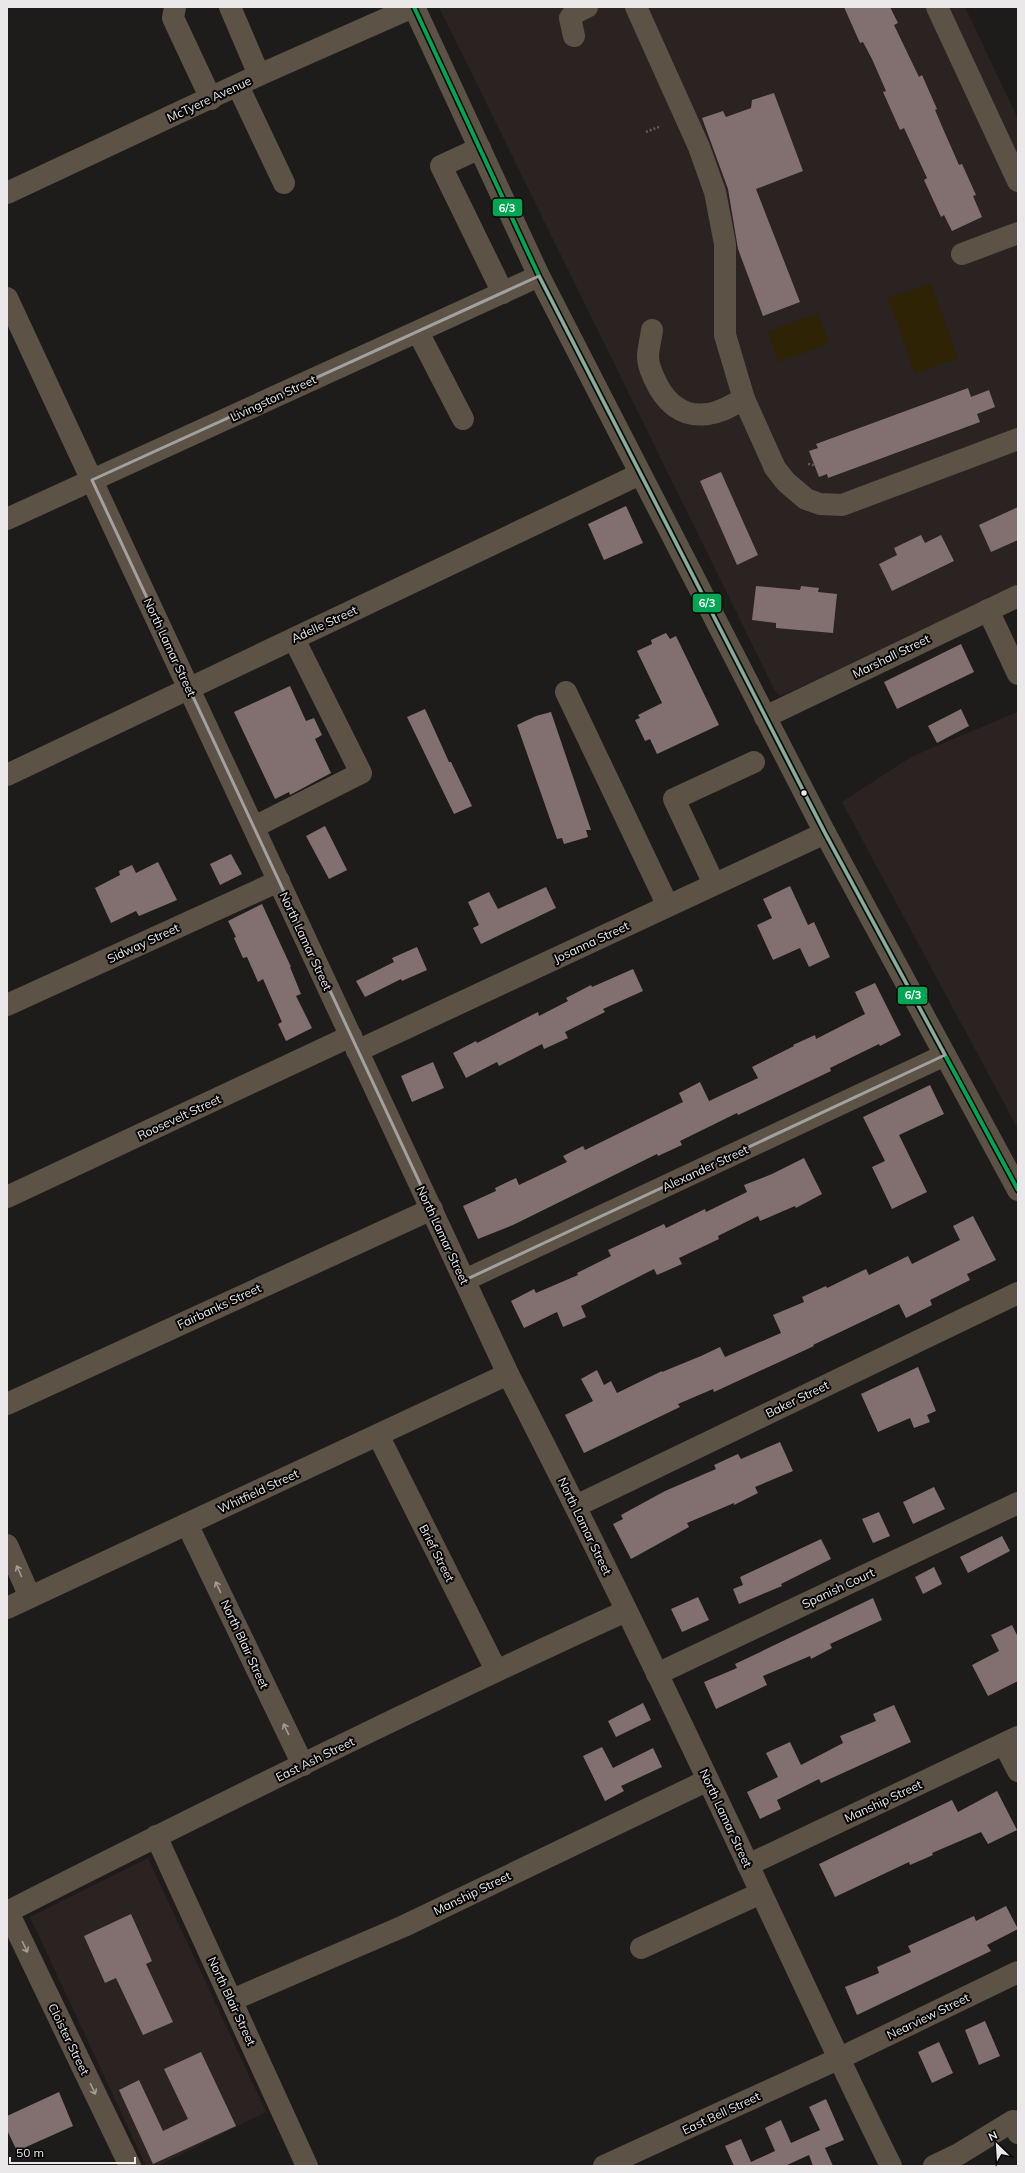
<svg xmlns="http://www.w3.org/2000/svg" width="1025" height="2173" font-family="Mulish,sans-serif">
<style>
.built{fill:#2b2321}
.green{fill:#2e2304}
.building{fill:#827070}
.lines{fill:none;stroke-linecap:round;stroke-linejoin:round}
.path{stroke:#625a53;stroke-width:2.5;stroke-dasharray:2 2;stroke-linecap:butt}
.minor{stroke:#5d5246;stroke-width:22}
.bus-1-casing{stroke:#070606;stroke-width:7}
.bus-1{stroke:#00a651;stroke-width:4}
.oneway{stroke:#a49d97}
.marked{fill:none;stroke:#a2a1a0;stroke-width:3;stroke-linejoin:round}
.bus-dot{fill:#eae8e8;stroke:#070606;stroke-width:1.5}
.labels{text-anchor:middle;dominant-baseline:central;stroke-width:4;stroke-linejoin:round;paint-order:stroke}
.street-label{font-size:12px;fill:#eae8e8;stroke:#070606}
.line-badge{stroke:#070606;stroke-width:1.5}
.badge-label{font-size:11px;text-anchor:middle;font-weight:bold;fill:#fff}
</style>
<rect width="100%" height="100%" fill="#1d1c1b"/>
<g class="built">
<path d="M439,7h526l53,112v466l-232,109 -7,2 -4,-5z"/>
<path d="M1017,712l1,2v415l-176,-327 69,-45z"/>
<path d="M148,1858l118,254 -108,54h-12l-116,-249z"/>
</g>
<g class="green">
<path d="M931,283l27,75 -43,16 -27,-76z"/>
<path d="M818,313l11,30 -50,19 -11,-30z"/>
</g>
<g class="building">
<path d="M844,7h46l8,16 -4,2 25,52 3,-2 15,34 -2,1 9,21 15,34 3,-1 14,31 -3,1 9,21 -30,14 -8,-16 -3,2 -17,-37 3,-2 -23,-50 -4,2 -17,-38 3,-1 -14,-32 -9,-17 -3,1z"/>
<path d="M774,93l29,78 -47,18 44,113 -37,14 -25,-67 -10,-60 -26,-71 21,-7 3,6 25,-9 1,-8z"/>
<path d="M968,388l3,9 18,-7 6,17 -18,7 3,8 -152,56 -1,-4 -8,3 -10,-26 9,-3 -2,-4z"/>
<path d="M721,472l37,83 -21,10 -37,-84z"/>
<path d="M626,506l17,37 -39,17 -16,-36z"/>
<path d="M1018,507v33l-27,12 -12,-27z"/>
<path d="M921,535l4,8 16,-8 13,26 -62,30 -13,-27 18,-9 -3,-7z"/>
<path d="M756,586l44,4 1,-4 18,2 -1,4 19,2 -4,39 -57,-5v-5l-24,-3z"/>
<path d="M666,633l4,6 6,-3 43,89 -62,29 -7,-15 -5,2 -10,-21 5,-2 -2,-3 24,-12 -25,-52 15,-7 -1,-4z"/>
<path d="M961,644l13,28 -77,37 -13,-27z"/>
<path d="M290,686l16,35 8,-3 8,17 -7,4 16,34 -41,22 -1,-3 -14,7 -41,-87z"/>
<path d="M425,709l24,53h2l21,44 -18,8 -47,-97z"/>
<path d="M961,709l8,17 -32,17 -9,-17z"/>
<path d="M551,712l40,118h-5l2,7 -24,7 -2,-6 -5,1 -40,-114 19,-9z"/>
<path d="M325,826l22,44 -18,9 -23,-43z"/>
<path d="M231,854l11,20 -22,11 -10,-21z"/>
<path d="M158,862l19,38 -38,16 -3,-5 -25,12 -16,-35 25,-13 -1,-4 13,-6 4,8z"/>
<path d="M790,886l18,39 6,-3 16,35 -21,10 -9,-19 -27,12 -16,-35 15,-7 -9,-19z"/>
<path d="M546,887l10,21 -75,36 -8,-16 6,-3 -11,-23 21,-10 9,17z"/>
<path d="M262,904l29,63h-1l11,27 -5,2 16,32 -26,13 -8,-17 4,-2 -19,-43 -5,3 -11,-25 -4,1 -9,-20 2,-1 -8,-16z"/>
<path d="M417,947l10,23 -25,11 -1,-2 -36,18 -9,-16 38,-19 -2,-4z"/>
<path d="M633,969l10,22 -40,18 2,3 -40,20 3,6 -24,11 -2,-5 -43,22 -2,-4 -31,16 -13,-25 23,-12 1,2 61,-31 1,4 29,-15 -2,-3 25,-13 1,2z"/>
<path d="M875,983l26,52 -21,11 -1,-2 -49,24 1,3 -93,44 -1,-2 -57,28 2,4 -24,11 -1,-2 -144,71 -35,14 -15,-33 33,-15 -1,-3 21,-10 3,7 48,-23 -4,-6 20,-10 2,4 98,-48 -4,-9 21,-11 9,19 49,-23 -6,-11 42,-21 -1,-1 22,-10 1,4 49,-25 -10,-22z"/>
<path d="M433,1062l11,26 -32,14 -11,-26z"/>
<path d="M930,1085l14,29 -45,21 28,57 -35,17 -20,-42 13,-6 -22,-44z"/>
<path d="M804,1158l18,36 -26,14 -1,-2 -35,15 -2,-5 -40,20 1,3 -40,19 3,6 -25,11 -3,-6 -73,37 5,11 -23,10 -6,-15 -33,16 -13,-27 23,-12 2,4 42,-18 -1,-2 34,-17 -3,-6 56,-26 2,4 39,-19 1,3 41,-20 -3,-7 28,-11z"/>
<path d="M973,1216l23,44 -29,14 3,6 -40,20 2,5 -26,13 -7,-14 -86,41 1,1 -100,46 -1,-3 -35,15 2,3 -96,46 -19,-38 28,-14 -12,-22 16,-9 7,15 7,-4 6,12 45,-22v1l39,-16 19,-9 5,10 56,-24 -8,-18 31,-13 -2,-5 24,-11 1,2 39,-19 3,6 39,-19 4,8 48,-24 -7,-14z"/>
<path d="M918,1367l18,44 -9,4 3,7 -16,6 -4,-10 -32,14 -17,-38z"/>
<path d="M780,1442l13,29 -38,16 3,6 -24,12v-2l-47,20 2,4 -58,32 -18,-35 10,-5 -2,-4 44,-24 51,-22 -2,-4 24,-11 3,5z"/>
<path d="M934,1487l11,22 -32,15 -10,-22z"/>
<path d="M879,1512l11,24 -17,7 -11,-24z"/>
<path d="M1002,1536l8,15 -42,22 -8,-16z"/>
<path d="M821,1539l10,20 -50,25 1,2 -43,18 -6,-15 10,-4 -3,-8z"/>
<path d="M934,1567l8,17 -19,10 -8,-17z"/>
<path d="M698,1597l11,23 -27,12 -11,-23z"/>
<path d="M873,1598l9,22 -52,24 2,4 -21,11 -1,-3 -47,20 4,9 -51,24 -12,-27 33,-14 -2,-4z"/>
<path d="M1012,1625l6,12v44l-30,15 -16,-31 27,-14 -8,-16z"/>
<path d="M643,1703l8,17 -35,17 -8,-16z"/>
<path d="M894,1705l17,37 -90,41 -2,-4 -42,21 4,9 -21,10 -13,-27 31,-15 -12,-24 24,-11 11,23 42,-22 -3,-7 36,-15 -3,-7z"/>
<path d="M602,1747l11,21 40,-20 9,19 -41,19 3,5 -19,10 -22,-45z"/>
<path d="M997,1791l20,39 -29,14 -7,-12 -49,21 1,2 -23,10 -1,-3 -74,35 -16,-33 133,-64 6,12z"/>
<path d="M1006,1906l12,23 -31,16 4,6 -134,64 -12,-28 34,-14 -2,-6 34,-15 -3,-6 66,-30 2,5z"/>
<path d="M131,1914l21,47 -6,3 27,58 -30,13 -27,-57 -11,5 -21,-47z"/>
<path d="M985,2021l15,35 -21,9 -14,-35z"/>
<path d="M939,2042l14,31 -21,10 -14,-31z"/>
<path d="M201,2052l35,74 -83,38 -34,-74 20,-10 24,51 25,-12 -24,-50z"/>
<path d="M59,2092l14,34 -56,25 -10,-21v-14z"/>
<path d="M826,2099l18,41 -19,8 8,18h-20l-4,-11 -24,11h-51l-9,-20 16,-7 10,23 24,-11 -10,-23 16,-8 10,23 29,-13 -11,-23z"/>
</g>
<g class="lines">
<g class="path">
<path d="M646,132l15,-6"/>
<path d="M808,464l6,1"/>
</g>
<g class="minor">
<path d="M175,7l-2,11 38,81"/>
<path d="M230,7l29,68"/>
<path d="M414,7l125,269 286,557 193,357"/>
<path d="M636,7l63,140 16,45 10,52v91l19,64 31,69 11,14 20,17 14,5 22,1 176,-66"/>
<path d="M937,7l81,174"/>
<path d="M574,36l-4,-18 3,-4 14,-7"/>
<path d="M238,86l46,97"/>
<path d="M480,148l-39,18 62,127"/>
<path d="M7,193l252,-118 154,-68"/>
<path d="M962,254l56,-21"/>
<path d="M7,298l501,1076c70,135 136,271 201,408 61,128 119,257 182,384"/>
<path d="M652,330c-1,9 -4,18 -4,27 0,8 3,14 6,21 10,23 27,40 54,36 13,-1 25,-10 36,-15"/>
<path d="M418,332l45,87"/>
<path d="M7,519l532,-243"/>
<path d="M988,610l30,64"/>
<path d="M566,692l102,214"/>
<path d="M765,717l253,-121"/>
<path d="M7,775l633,-301"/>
<path d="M254,827l107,-54 -67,-134"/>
<path d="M714,884l-40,-85 80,-37"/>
<path d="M7,1005l272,-124"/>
<path d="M357,1051l468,-218"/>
<path d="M7,1197l344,-161"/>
<path d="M465,1280l480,-225"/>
<path d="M7,1404l425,-195"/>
<path d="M378,1435l118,235"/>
<path d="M576,1506l442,-213"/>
<path d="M187,1524l116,241"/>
<path d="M7,1545l23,52"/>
<path d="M7,1608l501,-234"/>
<path d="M657,1674l361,-171"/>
<path d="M1004,1744l14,27"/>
<path d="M156,1836l151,330"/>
<path d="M748,1865l270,-128"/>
<path d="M7,1912c205,-104 410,-206 619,-301"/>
<path d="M8,1912l122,254"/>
<path d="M641,1948l120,-55"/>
<path d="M232,2000l172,-74 304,-146"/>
<path d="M604,2166l234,-107 180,-87"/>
<path d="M934,2166l25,-12 54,-33 5,12"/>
</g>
<g class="bus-1-casing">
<path id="bus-1" d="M414,7l125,269 286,557 193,357"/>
</g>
<use href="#bus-1" class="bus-1"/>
</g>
<defs><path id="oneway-shaft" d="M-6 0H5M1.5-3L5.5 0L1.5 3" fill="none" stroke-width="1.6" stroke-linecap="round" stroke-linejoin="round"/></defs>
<g class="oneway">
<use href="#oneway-shaft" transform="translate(19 1571) rotate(-114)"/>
<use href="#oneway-shaft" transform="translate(218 1587) rotate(-115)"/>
<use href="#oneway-shaft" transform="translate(286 1729) rotate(-115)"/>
<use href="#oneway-shaft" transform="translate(25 1947) rotate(64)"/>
<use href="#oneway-shaft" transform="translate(93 2089) rotate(64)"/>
</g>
<path class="marked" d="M539,276l286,557 120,222 -480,225 -373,-800z"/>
<circle class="bus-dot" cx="804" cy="793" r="3.5"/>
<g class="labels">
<g class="street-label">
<text transform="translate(209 99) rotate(-25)">McTyere Avenue</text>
<text transform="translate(273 398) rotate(-25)">Livingston Street</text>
<text transform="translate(324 624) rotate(-25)">Adelle Street</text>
<text transform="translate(170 647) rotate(65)">North Lamar Street</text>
<text transform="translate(891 656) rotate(-26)">Marshall Street</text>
<text transform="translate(306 941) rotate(65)">North Lamar Street</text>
<text transform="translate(591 942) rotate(-25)">Josanna Street</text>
<text transform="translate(143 943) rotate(-25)">Sidway Street</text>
<text transform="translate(179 1117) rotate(-25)">Roosevelt Street</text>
<text transform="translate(705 1168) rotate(-25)">Alexander Street</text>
<text transform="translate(443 1235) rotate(65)">North Lamar Street</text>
<text transform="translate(219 1306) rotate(-25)">Fairbanks Street</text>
<text transform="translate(797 1399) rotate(-26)">Baker Street</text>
<text transform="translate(258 1491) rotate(-25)">Whitfield Street</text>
<text transform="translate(585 1526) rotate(64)">North Lamar Street</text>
<text transform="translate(437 1553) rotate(63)">Brief Street</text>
<text transform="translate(838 1588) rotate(-25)">Spanish Court</text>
<text transform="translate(245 1644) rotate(65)">North Blair Street</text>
<text transform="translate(315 1759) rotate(-26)">East Ash Street</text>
<text transform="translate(883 1801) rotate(-25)">Manship Street</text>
<text transform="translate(726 1818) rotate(65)">North Lamar Street</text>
<text transform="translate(472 1893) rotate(-26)">Manship Street</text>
<text transform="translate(232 2001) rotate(65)">North Blair Street</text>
<text transform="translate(928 2016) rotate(-26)">Nearview Street</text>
<text transform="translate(69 2039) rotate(64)">Cloister Street</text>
<text transform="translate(721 2113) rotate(-25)">East Bell Street</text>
</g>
</g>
<g class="line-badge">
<rect x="492" y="198" width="31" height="19" rx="4" fill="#00a651"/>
<rect x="692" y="593" width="30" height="20" rx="4" fill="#00a651"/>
<rect x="897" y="986" width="31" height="19" rx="4" fill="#00a651"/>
</g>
<g class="badge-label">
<text x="507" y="212">6/3</text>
<text x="707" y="607">6/3</text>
<text x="913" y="999">6/3</text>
</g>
<rect width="1025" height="2173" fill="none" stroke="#eae8e8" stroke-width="16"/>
<g transform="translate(997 2145) rotate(335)" stroke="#070606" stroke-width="3" paint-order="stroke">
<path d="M0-3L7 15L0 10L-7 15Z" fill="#eae8e8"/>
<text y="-6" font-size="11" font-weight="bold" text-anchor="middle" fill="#eae8e8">N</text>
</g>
<path d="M10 2157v6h125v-6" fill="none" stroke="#eae8e8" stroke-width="2"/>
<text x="16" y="2157" font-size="12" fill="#eae8e8" stroke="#070606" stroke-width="3" paint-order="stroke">50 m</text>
</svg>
